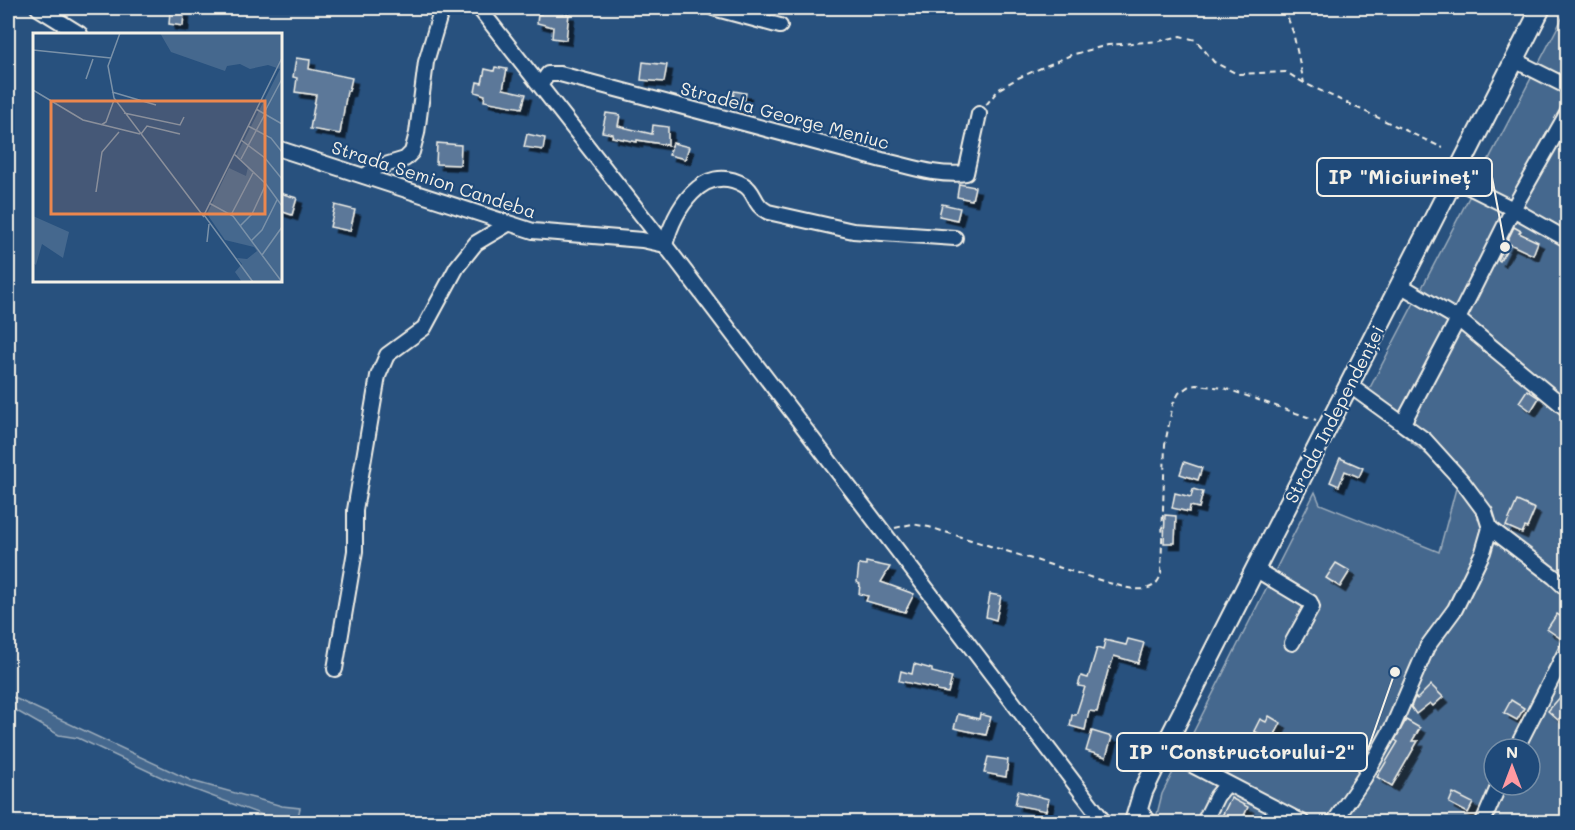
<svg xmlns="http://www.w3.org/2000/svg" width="1575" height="830" font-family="Mali,sans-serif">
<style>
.green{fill:#45688e;stroke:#9cacbb;stroke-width:1.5;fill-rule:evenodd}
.building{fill:#5b7899;stroke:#f4f1e8;stroke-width:1.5;filter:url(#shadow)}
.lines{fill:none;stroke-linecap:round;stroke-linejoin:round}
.minor-casing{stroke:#f4f1e8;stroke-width:18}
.major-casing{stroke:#f4f1e8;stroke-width:22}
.path{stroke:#f4f1e8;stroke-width:2;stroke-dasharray:6 4.5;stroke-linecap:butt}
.minor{stroke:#1f4a7a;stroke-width:14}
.major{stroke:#1f4a7a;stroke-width:18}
.labels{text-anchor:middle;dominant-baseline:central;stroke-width:4.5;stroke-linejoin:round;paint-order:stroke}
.street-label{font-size:18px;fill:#f4f1e8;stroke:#1f4a7a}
.inset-road{fill:none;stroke:#7a91a8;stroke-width:1.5}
.view{fill:#ec874e;fill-opacity:0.15;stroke:#ec874e;stroke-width:3}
.inset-edge{fill:none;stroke:#f4f1e8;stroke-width:3}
.leader{fill:none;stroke:#f4f1e8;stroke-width:2}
.callout-dot{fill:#f4f1e8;stroke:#1f4a7a;stroke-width:2}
.callout{fill:#1f4a7a;stroke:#f4f1e8;stroke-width:2}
.callout-label{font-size:20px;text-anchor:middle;font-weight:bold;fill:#f4f1e8}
</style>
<defs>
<filter id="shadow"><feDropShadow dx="5.5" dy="5.5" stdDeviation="0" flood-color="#0009"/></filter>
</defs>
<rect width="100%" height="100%" fill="#28517e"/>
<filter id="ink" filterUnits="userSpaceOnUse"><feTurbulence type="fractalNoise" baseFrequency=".0167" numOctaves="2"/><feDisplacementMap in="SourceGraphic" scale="12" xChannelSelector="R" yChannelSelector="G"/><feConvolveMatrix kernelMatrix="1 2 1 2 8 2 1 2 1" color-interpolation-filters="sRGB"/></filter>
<g filter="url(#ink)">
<g class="green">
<path d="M1567,9v813h-412l7,-28 153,-302 5,12 119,48 19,-71 -95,-80zM1494,749h36v36h-36z"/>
<path d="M8,695l184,86 90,25 18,2 -3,14h-16l-118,-44 -85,-40 -19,-3 -51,-29z"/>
</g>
<g class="building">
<path d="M542,8h12v4l15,2 -3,26 -14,-2 1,-11 -16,-4 1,-9h3z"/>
<path d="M170,11l14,1 -1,14 -14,-2z"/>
<path d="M296,58l14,2 -1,9 43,9 -3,13h-2l-7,43 -30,-5 6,-34 -21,-3 2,-14 -4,-1z"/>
<path d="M643,62l24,3 -3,17 -23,-2z"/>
<path d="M495,67l12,2 -4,20 23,5 -4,14 -38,-7 1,-6 -10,-3 2,-10 5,1 3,-14 9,2z"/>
<path d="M734,91l12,2 -3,16 -11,-2z"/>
<path d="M606,113l14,2 -2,11 34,8 1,-9 15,2v18l-31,-5v2l-25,-5 1,-3 -11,-2z"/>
<path d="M527,134l18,4 -2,12 -19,-3z"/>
<path d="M437,143l24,2 -1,20 -24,-1z"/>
<path d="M673,143l16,4 -4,12 -16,-4z"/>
<path d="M959,184l16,3 -3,13 -15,-3z"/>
<path d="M280,193l17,5 -5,17 -12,-4z"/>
<path d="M942,204l18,4 -3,12 -18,-4z"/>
<path d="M335,205l20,5 -5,21 -20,-4z"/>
<path d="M1514,227l7,4 -2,2 19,9 -5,13 -23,-11 -10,17 -2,-1z"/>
<path d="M1527,390l12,8 -8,13 -12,-9z"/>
<path d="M1340,458l23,10 -4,9 -14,-6 -6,15 -9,-4z"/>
<path d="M1184,462l18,6 -4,12 -18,-6z"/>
<path d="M1193,489l10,3 -4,16 -9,-2 -1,6 -17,-4 3,-15 16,4z"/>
<path d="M1517,501l18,8 -8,19 -2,-1 -3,6 -16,-7z"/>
<path d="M1165,515l11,1 -1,27h-11z"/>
<path d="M866,562l24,5 -9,15 33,12 -9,18 -39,-11 2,-5 -9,-2 1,-10 -3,-2 2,-18 7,1z"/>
<path d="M1336,563l14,8 -10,16 -14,-9z"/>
<path d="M990,594l11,2 -5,24 -10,-3z"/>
<path d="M1557,614l11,7v6l-8,11 -13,-9z"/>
<path d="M1128,639l16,4 -6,20 -24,-7 -4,12 -1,-1 -12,45 -8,-1 -4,19 -15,-4 2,-11h4l9,-28 -7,-1 3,-10 7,2 9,-30 6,2 2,-10 21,5z"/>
<path d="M914,664l18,5v3l20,5 -4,16 -11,-2v-2l-38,-8 2,-10 11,3z"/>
<path d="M1431,685l12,12 -10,9 -3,-3 -14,11 -5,-7 4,-10 2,2z"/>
<path d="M1562,695l6,5v9l-10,11 -10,-9z"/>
<path d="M1511,700l13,8 -7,12 -13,-7z"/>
<path d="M958,714l21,5 1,-5 11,3 -5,18 -32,-7z"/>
<path d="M1269,716l12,7 -9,17 -18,-9 6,-12 6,3z"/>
<path d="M1406,720l14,8 -8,13h6l-26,45 -15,-9 21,-35 -3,-2z"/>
<path d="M1092,731l20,6 -6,20 -20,-6z"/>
<path d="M988,757l20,3 -2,17 -22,-4z"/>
<path d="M1018,791l31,8 -3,12 -31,-6z"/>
<path d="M1453,793l20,10 -5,10 -19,-10z"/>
<path d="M1231,798l17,9 -7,15h-7l-12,-6z"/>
</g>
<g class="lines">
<g class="minor-casing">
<g id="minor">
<path d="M38,8l42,26"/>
<path d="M479,8l186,237 439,577"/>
<path d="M713,8l67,18"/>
<path d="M1514,60l54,27"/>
<path d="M541,84l7,-10h12l322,86c27,6 56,17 84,13l13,-59"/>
<path d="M280,149l253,82 109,9 23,5"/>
<path d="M365,176l10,-8 30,-9 7,-7 5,-19 9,-71 13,-44 5,-10"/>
<path d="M1453,179l60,30 55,31"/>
<path d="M665,245c9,-34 37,-84 79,-60 12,7 9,20 24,27l85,19 102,7"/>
<path d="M1400,285l58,34 110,91"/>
<path d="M1349,385l76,55 37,41 23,31 5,16 64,49 14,13"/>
<path d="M1403,423l55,-104 55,-110 55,-97"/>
<path d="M1255,569l55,33 2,5 -20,36"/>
<path d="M335,669l20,-118v-41l23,-134 9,-21 37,-27 33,-61 19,-24 32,-19"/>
<path d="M1516,749l52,-102"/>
<path d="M1163,750l139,72"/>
<path d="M1138,809l12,13"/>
<path d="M1204,822l13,-26 10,-12"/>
<path d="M1334,822l30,-44 29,-52 34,-79 28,-38 28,-57 7,-24"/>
<path d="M1483,822l16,-37"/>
</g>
</g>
<g class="major-casing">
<path id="major" d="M1134,822l9,-30 20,-42 378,-742"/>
</g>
<g class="path">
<path d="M1284,8l9,24 11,51"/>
<path d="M986,105l13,-16 19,-11 53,-23 37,-10 52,-4 20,-5 16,4 18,22 23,12 49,-2 18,11 139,65"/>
<path d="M895,528l17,-4 17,3 177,55c18,5 48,17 55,-8l4,-130 8,-40 6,-11 10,-7 7,-1 28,3 92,32"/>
</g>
<use href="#minor" class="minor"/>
<use href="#major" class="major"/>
</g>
</g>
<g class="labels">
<g class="street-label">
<text transform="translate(785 115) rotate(15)">Stradela George Meniuc</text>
<text transform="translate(434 179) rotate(18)">Strada Semion Candeba</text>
<text transform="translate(1334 414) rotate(-63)">Strada Independenței</text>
</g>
</g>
<g transform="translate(33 33)">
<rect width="249" height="249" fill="#28517e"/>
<path d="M127,0h122v249h-40l-7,-10 7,-8 -5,-6 10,1 10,-8 -3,-4 -29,-7 -18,-26 22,-46 17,8 2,-9 -12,-11 44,-87 -12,-4 -18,4 -10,-5 -13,2 -2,5 -54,-19zM0,183l36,16 -6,26 -21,-14 -6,21 -3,-2z" fill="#45688e"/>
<path class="inset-road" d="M87,0l-12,33 6,32 90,119M0,17l78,8M53,46l7,-20M0,57l50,30 57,14M79,59l44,13M223,76l26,15M91,80l56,12 4,-8M231,80l18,-34M68,92l5,-3 8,-22M215,93l23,12 11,14M108,101l6,-8 33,8M208,107l24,18 17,21M201,121l32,30 16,22M208,126l24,-45M63,159l6,-40 17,-20M176,170l24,13 49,66M198,182l22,-42M207,193l12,-12 14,-30M218,208l11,-11 15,-30M174,209l2,-18M229,222l20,-28M220,249l-49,-67 78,-157"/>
<path class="view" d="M18,68h214v113h-214z"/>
<rect width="249" height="249" class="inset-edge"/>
</g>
<path class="leader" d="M1505 247L1492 177M1395 672L1367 752"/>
<g class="callout-dot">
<circle cx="1505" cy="247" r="6"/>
<circle cx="1395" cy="672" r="6"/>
</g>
<g class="callout">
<rect x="1317" y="158" width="175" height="38" rx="6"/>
<rect x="1117" y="733" width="250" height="38" rx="6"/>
</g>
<g class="callout-label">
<text x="1404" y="184">IP "Miciurineț"</text>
<text x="1242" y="759">IP "Constructorului-2"</text>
</g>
<rect width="1575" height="830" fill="none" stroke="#1f4a7a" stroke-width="30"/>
<rect x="15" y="15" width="1545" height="800" fill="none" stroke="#f4f1e8" stroke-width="2" filter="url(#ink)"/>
<g transform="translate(1512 767)"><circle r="28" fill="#1f4a7a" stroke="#748da6" stroke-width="1.5"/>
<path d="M0-4.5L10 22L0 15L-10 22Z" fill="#ff9aa2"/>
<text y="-9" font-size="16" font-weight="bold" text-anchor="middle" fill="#f4f1e8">N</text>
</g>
</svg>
